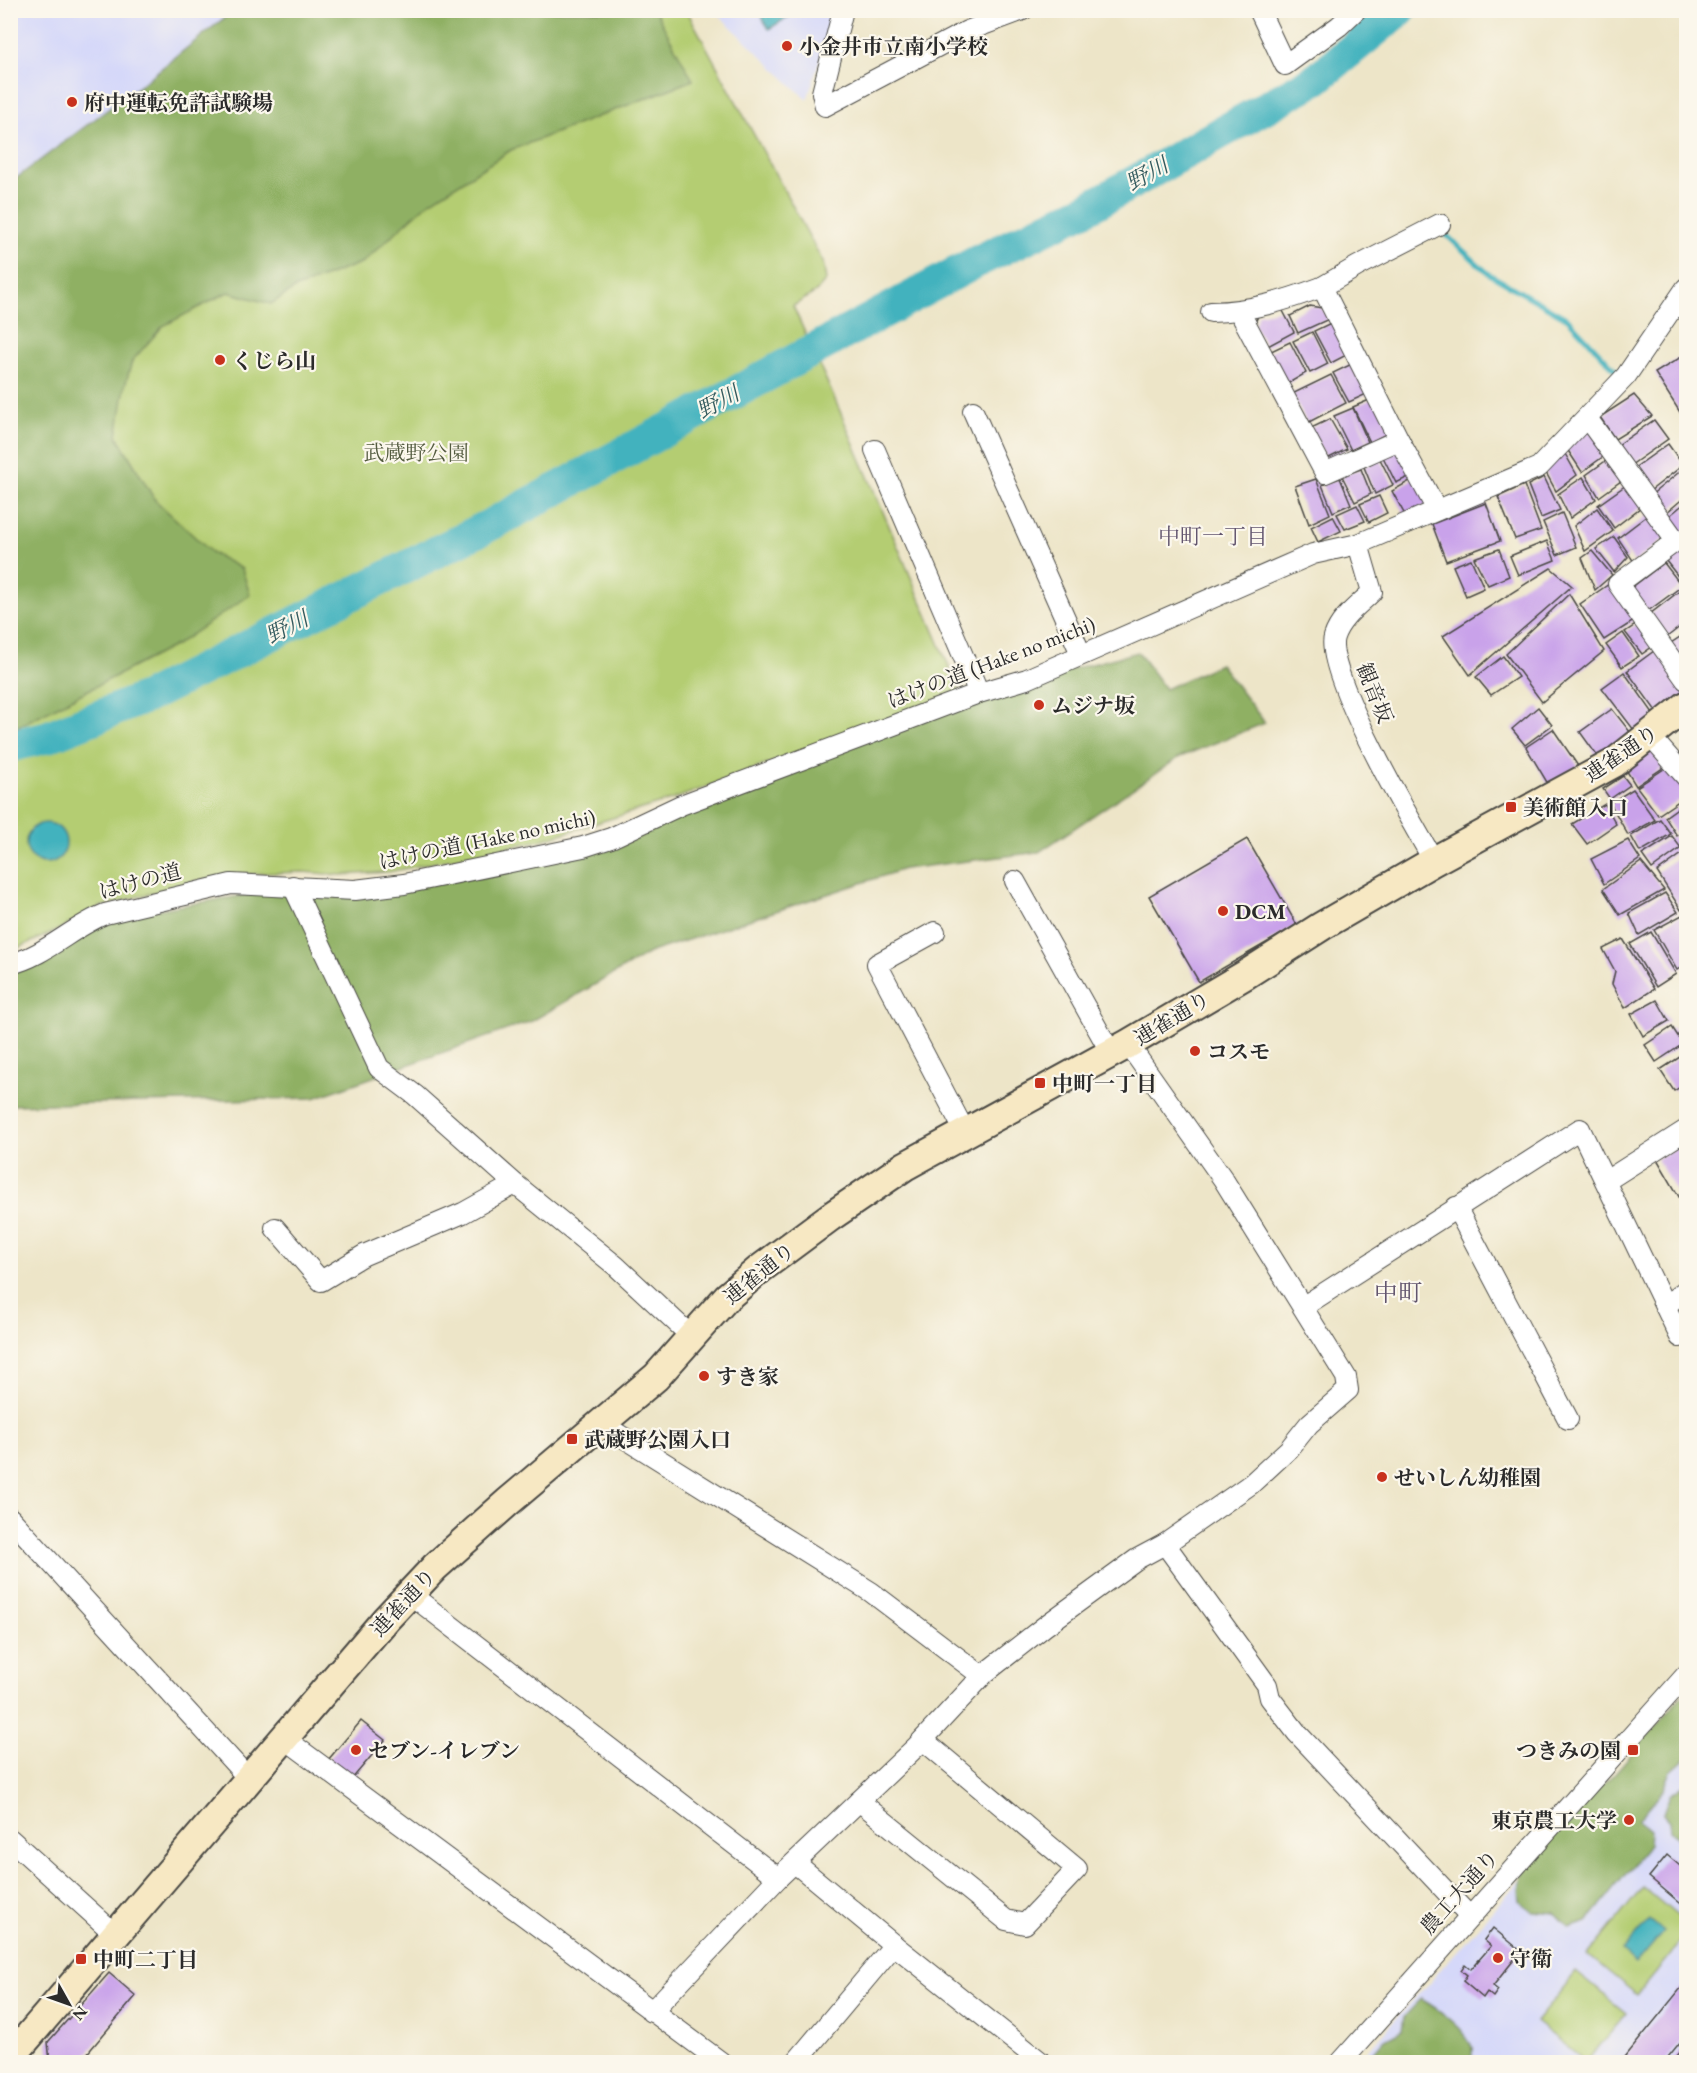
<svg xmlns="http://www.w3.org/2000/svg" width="1697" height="2073" font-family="'EB Garamond','Noto Serif JP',serif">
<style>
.built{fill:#d5d8f9}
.green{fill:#b4cd72;stroke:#707c4e;stroke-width:1.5}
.forest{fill:#8fb064;stroke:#5d6e48;stroke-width:1.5}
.water{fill:#43b2be;stroke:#376e74;stroke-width:1.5}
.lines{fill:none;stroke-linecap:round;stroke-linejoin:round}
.stream{stroke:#43b2be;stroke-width:5}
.river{stroke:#43b2be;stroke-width:33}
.building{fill:#c9a2ea}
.minor-casing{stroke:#484743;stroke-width:22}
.secondary-casing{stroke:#484743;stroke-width:32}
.minor{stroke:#fff;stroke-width:20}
.secondary{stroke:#f7e8c3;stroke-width:28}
.poi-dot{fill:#c8321e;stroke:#fbf7ec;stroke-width:2}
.labels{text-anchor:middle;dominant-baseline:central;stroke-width:4.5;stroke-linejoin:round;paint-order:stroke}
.poi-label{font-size:21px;font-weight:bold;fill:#2b2b2b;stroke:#fbf7ec;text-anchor:start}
.park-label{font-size:21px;fill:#545c40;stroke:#fbf7ec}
.street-label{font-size:21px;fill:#2b2b2b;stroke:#fbf7ec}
.water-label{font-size:22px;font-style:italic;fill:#335a5e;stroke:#fbf7ec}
.neighbourhood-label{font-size:22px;fill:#62556e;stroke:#fbf7ec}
.quarter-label{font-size:24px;fill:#62556e;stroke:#fbf7ec}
</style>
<rect width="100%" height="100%" fill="#fbf7ec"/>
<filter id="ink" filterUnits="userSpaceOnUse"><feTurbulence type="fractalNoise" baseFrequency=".0167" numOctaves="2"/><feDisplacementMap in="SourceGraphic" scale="12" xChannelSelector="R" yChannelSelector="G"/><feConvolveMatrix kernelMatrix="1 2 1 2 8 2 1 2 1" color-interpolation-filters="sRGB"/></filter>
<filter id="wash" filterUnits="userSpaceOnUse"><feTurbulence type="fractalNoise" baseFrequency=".008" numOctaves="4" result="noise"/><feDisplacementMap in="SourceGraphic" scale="24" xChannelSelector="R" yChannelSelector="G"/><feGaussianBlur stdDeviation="1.35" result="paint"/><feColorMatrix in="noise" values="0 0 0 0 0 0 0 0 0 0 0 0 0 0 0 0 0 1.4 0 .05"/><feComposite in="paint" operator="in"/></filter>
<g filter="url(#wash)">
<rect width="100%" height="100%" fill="#ede5c8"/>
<g class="built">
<path d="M11,11h245l-245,183z"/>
<path d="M716,11h119l-28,89 -83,-80z"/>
<path d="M1686,1691v371h-328l100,-112z"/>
</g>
<g class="green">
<path d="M256,11h431l136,251 3,18 -10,12 -23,14 43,96 124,290 -286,107 -136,42 -149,31 -49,3 -37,-3 -56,2 -51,7 -96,26 -42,23 -47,21 -1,-757z"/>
<path d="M1643,1887l43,36v12l-49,60 -49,-40z"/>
<path d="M1576,1972l51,41 -41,49 -50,-40z"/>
</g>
<g class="forest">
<path d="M233,11h422l38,69 -182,70 -84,54 -64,58 -67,26 -25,16 -43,-12 -65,34 -31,35 -7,25 -8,50 38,64 57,53 30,16 8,26 -74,50 -165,85v-548l132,-99z"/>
<path d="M1138,652l27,37 55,-25 45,59 -85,34 -141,95 -135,17 -253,83 -119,69 -218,77 -303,7 -1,-133 96,-54 164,-27 97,6 236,-51 200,-82 234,-86z"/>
<path d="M1686,1691v67l-15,13 -7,18 -26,31 12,10 -1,15 -62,77 -18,6 -14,-15 -22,-2 -13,-9 -1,-13 4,-17 55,-66 36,-32z"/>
<path d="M1686,1784v62l-16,-16 -1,-9 -6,-7 7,-19z"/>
<path d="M1421,1999c16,9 46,30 51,49 1,4 -1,11 -1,14h-106l20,-23 17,-9 2,-13z"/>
</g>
<g class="water">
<path d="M758,11h40l-29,18z"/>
<circle cx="46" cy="843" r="20"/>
<path d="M1649,1920l14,12 -27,32 -14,-12z"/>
</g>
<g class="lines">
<path class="stream" d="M1443,232l46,42 79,45 54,58"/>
<path class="river" d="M10,746l37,-9 100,-40 347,-174 484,-262 108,-52 230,-130 84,-69"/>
</g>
<g id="blocks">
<g class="building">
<path d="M1310,306l12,2 7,11 -31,14 -8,-17z"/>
<path d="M1282,309l12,23 -28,15 -12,-22 5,-11z"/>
<path d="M1337,320l17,31 -23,12 -17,-32z"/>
<path d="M1312,332l16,32 -18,9 -17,-32z"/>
<path d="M1290,342l16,31 -19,11 -18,-32z"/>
<path d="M1686,354v61l-3,2 -28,-44z"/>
<path d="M1356,362l15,30 -22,10 -16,-29z"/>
<path d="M1331,375l15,28 -39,20 -15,-29z"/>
<path d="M1634,395l18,21 -37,23 -15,-22z"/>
<path d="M1374,398l18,33 -22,11 -17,-35z"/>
<path d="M1353,408l15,34 -17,8 -17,-34z"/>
<path d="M1330,419l17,30 -20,10 -18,-30z"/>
<path d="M1654,420l14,19 -37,26 -13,-20z"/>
<path d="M1589,427l19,26 -26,19 -15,-23z"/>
<path d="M1668,444l15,21 -33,26 -17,-22z"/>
<path d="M1400,450l13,25 -17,8 -13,-26z"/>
<path d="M1564,452l13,23 -21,16 -12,-22z"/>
<path d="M1611,457l14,21 -26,19 -13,-22z"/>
<path d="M1380,459l13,26 -18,9 -11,-27z"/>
<path d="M1361,469l10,25 -16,8 -13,-26z"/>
<path d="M1683,469l3,4v23l-20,17 -15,-18z"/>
<path d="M1544,477l16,33 -19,8 -13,-33z"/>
<path d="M1583,477l13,22 -26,19 -12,-24z"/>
<path d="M1340,478l11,26 -18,8 -11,-27z"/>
<path d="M1415,478l14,26 -24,11 -13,-24z"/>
<path d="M1316,479l14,35 -21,10 -14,-38z"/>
<path d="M1629,483l16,21 -31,24 -16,-23z"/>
<path d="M1524,485l17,45 -26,9 -17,-42z"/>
<path d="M1379,496l8,17 -18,9 -9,-18z"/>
<path d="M1686,502v39l-18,-24z"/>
<path d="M1486,503l14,38 -54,20 -14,-37z"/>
<path d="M1357,505l8,16 -20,8 -8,-15z"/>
<path d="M1597,508l16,23 -28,20 -11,-25z"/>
<path d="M1652,512l18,22 -36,28 -16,-24z"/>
<path d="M1562,513l14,34 -19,8 -14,-33z"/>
<path d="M1333,516l8,15 -23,11 -7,-15z"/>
<path d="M1614,537l14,20 -14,15 -18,-23z"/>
<path d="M1547,541l8,19 -37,15 -8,-19z"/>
<path d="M1686,545v38l-2,1 -18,-23z"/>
<path d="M1499,549l10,27 -21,9 -14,-27z"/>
<path d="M1592,551l20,24 -17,15 -13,-32z"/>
<path d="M1471,559l13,29 -18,8 -13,-30z"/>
<path d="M1664,563l18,23 -34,25 -17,-23z"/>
<path d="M1551,568l21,18 -102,89 -27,-39z"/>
<path d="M1612,582l25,37 -33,21 -24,-36z"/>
<path d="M1686,586v36l-19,15 -17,-23z"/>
<path d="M1569,594l35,57 -62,51 -36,-48z"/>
<path d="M1640,622l16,22 -14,10 -17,-22z"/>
<path d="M1623,633l16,23 -17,11 -16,-22z"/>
<path d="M1680,637l6,7v25l-18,-24z"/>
<path d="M1658,648l28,40v10l-25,20 -34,-47z"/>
<path d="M1503,656l15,21 -27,18 -15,-18z"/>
<path d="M1624,672l34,48 -21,14 -35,-46z"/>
<path d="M1538,707l14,18 -27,20 -13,-16z"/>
<path d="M1612,709l19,24 -33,24 -18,-25z"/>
<path d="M1553,729l25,37 -30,18 -22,-37z"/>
<path d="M1651,749l13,18 -28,19 -11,-18z"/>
<path d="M1670,765l16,24v7l-28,19 -21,-28z"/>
<path d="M1623,776l7,9 -20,14 -7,-10z"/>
<path d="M1633,789l22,31 -27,15 -18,-32z"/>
<path d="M1686,802v27l-9,7 -12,-19z"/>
<path d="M1605,804l11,20 -29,20 -15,-20z"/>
<path d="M1660,819l11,15 -31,18 -9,-16z"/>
<path d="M1672,836l9,12 -29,21 -10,-14z"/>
<path d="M1247,839l50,86 -98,57 -50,-86z"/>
<path d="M1628,840l12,19 -36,25 -13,-25z"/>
<path d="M1682,854l4,13v39l-5,4 -24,-38z"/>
<path d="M1641,862l23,28 -44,25 -17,-26z"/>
<path d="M1665,893l13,19 -39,23 -10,-22z"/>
<path d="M1682,915l4,9v40l-9,6 -23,-40z"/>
<path d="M1651,932l25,42 -20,13 -26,-43z"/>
<path d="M1623,939l31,50 -29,19 -13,-24 3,-13 -12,-22z"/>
<path d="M1657,1000l12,21 -26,15 -12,-22z"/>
<path d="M1672,1027l11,17 -27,18 -11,-17z"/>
<path d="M1686,1053v30l-12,8 -14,-21z"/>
<path d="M1683,1144l3,7v48l-4,3 -25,-43z"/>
<path d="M361,1721l24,19 -34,40 -23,-20z"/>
<path d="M1667,1855l19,16v37l-37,-31z"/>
<path d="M1493,1928l28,23 -28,35 5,4 -5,7 -6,-5 -4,6 -20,-17 4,-6 -6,-5 4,-6 6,5 20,-23 -7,-6z"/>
<path d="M109,1973l27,23 -56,66h-30l-2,-20z"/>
<path d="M1686,1982v53l-22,27h-43z"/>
<path d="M1686,2044v18h-15z"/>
</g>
</g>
</g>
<g filter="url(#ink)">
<use href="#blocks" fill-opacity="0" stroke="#484743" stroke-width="1.5"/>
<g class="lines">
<g class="minor-casing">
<g id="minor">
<path d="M843,10l-21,83 3,13 142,-75 56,-21"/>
<path d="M1259,10l26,55 54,-39 17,-16"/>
<path d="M1239,311l86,162 74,-33"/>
<path d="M1211,312c41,-1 73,-11 111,-25"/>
<path d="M973,411l108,243"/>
<path d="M1587,418l89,123 -58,43 68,96"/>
<path d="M875,450l104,243"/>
<path d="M1437,510l-38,-70 -77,-153 36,-21 82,-42"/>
<path d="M1358,544l14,48c-13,13 -32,26 -38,45 -11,34 79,188 100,224"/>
<path d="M1650,736l36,41"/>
<path d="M1015,881l96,172"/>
<path d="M293,886l86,182 36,27 100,89 101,82 75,70"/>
<path d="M935,932l-58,32 88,168"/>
<path d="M10,964c35,-8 62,-37 95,-50l126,-30 124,6 49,-6 179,-37 28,-9 70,-33 298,-112 48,-14 286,-125 45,-10 181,-77 87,-91 60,-88"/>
<path d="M1606,1181l80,-51"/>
<path d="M1456,1207l112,212"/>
<path d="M275,1228l46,53 43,-26 99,-42 52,-29"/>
<path d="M1304,1306l276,-177 100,208"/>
<path d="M1665,1306l21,-16"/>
<path d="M602,1424l269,168 111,84"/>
<path d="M10,1518l239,261"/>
<path d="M1165,1544l102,141 3,13 27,35 173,184"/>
<path d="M410,1594l368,284"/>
<path d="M284,1738l437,324"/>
<path d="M859,1801l147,119 19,4 52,-55 -154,-129"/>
<path d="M10,1839l106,96"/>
<path d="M795,1863l99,82 147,117"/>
<path d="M651,2012l127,-134 138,-131 69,-74 60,-47 92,-67 28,-15 86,-60 38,-35 20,-25 39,-34 -2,-13 -123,-198 -95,-135"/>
<path d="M796,2062l98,-117"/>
<path d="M1341,2062l345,-387"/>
</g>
</g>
<g class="secondary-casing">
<path id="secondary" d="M10,2058l376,-439 49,-52 73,-65 148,-125 71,-80 33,-28 70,-52 75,-51 223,-122 117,-69 77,-49 112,-65 180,-98 72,-57"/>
</g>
<use href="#minor" class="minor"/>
<use href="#secondary" class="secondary"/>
</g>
</g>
<g class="poi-dot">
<circle cx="787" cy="46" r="6"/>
<circle cx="72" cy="102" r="6"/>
<circle cx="220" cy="360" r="6"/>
<circle cx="1039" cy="705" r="6"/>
<rect x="1505" y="801" width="12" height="12" rx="3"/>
<circle cx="1223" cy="911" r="6"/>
<circle cx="1195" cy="1051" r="6"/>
<rect x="1034" y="1077" width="12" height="12" rx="3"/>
<circle cx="704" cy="1376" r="6"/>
<rect x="566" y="1433" width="12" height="12" rx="3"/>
<circle cx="1382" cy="1477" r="6"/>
<circle cx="356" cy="1750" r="6"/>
<rect x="1627" y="1744" width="12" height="12" rx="3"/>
<circle cx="1629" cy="1820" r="6"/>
<circle cx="1498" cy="1958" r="6"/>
<rect x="75" y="1953" width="12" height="12" rx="3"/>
</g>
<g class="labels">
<g class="poi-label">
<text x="799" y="46">小金井市立南小学校</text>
<text x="84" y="102">府中運転免許試験場</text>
<text x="232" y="360">くじら山</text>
<text x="1051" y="705">ムジナ坂</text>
<text x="1523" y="807">美術館入口</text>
<text x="1235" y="911">DCM</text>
<text x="1207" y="1051">コスモ</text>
<text x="1052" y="1083">中町一丁目</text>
<text x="716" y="1376">すき家</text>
<text x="584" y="1439">武蔵野公園入口</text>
<text x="1394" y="1477">せいしん幼稚園</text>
<text x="368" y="1750">セブン-イレブン</text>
<text x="1621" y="1750" text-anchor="end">つきみの園</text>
<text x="1617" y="1820" text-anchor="end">東京農工大学</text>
<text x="1510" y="1958">守衛</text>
<text x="93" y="1959">中町二丁目</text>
</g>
<g class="park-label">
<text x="416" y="452">武蔵野公園</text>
</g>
<g class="street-label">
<text transform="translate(991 662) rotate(-21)">はけの道 (Hake no michi)</text>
<text transform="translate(1375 693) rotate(68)">観音坂</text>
<text transform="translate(1621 753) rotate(-34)">連雀通り</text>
<text transform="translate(487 839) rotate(-12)">はけの道 (Hake no michi)</text>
<text transform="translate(140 881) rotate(-15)">はけの道</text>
<text transform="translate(1172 1018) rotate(-31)">連雀通り</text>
<text transform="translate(759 1273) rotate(-39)">連雀通り</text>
<text transform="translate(403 1602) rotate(-47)">連雀通り</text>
<text transform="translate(1459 1892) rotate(-48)">農工大通り</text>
</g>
<g class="water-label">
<text transform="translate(1147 174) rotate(-29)">野川</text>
<text transform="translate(718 402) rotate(-28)">野川</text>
<text transform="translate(287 627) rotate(-27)">野川</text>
</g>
<g class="neighbourhood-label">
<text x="1213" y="536">中町一丁目</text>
</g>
<g class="quarter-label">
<text x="1398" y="1292">中町</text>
</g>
</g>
<rect width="1697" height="2073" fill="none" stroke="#fbf7ec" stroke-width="36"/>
<g transform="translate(69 2004) rotate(130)" stroke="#fbf7ec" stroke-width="4.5" paint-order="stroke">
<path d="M0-4.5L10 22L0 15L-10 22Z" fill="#2b2b2b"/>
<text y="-9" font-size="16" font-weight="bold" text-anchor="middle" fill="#2b2b2b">N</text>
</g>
</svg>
